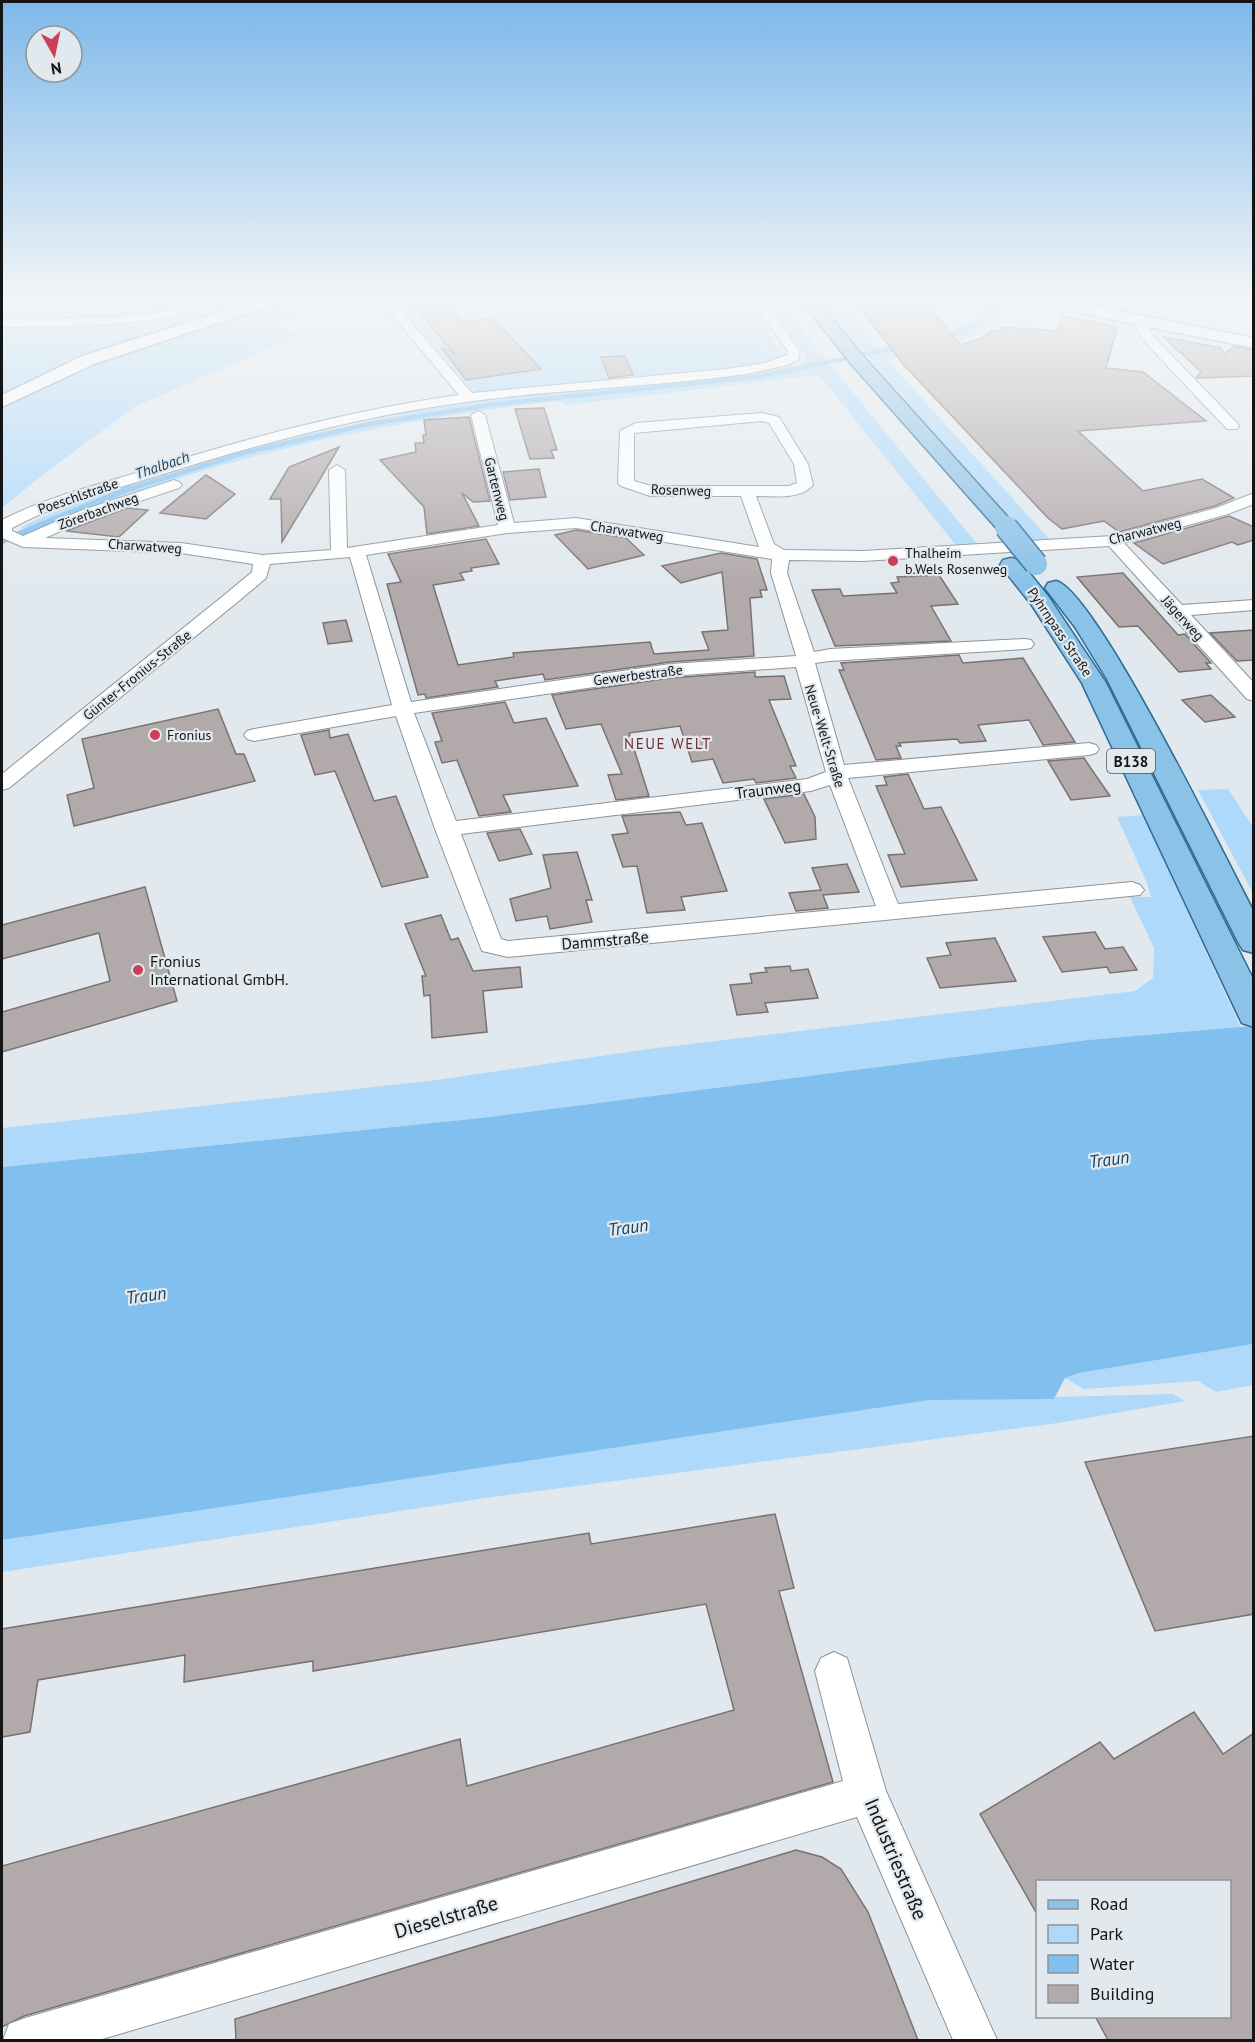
<svg xmlns="http://www.w3.org/2000/svg" width="1255" height="2042" font-family="'PT Sans',sans-serif">
<style>
.green{fill:#aed9fa}
.water{fill:#80bfee}
.lines{fill:none;stroke-linecap:round;stroke-linejoin:round}
.stream-far1{stroke:#80bfee;stroke-width:4.5}
.stream{stroke:#80bfee;stroke-width:6}
.building{fill:#b2a9aa;stroke:#7a7272;stroke-width:1.5}
.minor-casing{stroke:#8c9398;stroke-width:2}
.secondary-casing{stroke:#8c9398;stroke-width:3}
.primary-casing{stroke:#2e6b94;stroke-width:3}
.minor{fill:#fff;fill-rule:evenodd}
.secondary{fill:#fff;fill-rule:evenodd}
.primary{fill:#8bc2e8;fill-rule:evenodd}
.primary-bridge-casing{stroke:#2e6b94;stroke-width:25;stroke-linecap:butt}
.primary-bridge{stroke:#8bc2e8;stroke-width:22}
.poi-dot{fill:#ce3e56;stroke:#e2e9ee;stroke-width:2}
.labels{text-anchor:middle;dominant-baseline:central;stroke-width:4.5;stroke-linejoin:round;paint-order:stroke}
.far-street-label{font-size:14px;fill:#131517;stroke:#e2e9ee}
.far-poi-label{font-size:14px;fill:#131517;stroke:#e2e9ee;text-anchor:start}
.far-water-label{font-size:15px;font-style:italic;fill:#154564;stroke:#e2e9ee}
.far-neighbourhood-label{font-size:15px;letter-spacing:1.5px;fill:#712a33;stroke:#e2e9ee}
.shield{fill:#e2e9ee;stroke:#515558;stroke-width:1.5}
.shield-label{font-size:15px;font-weight:bold;fill:#131517}
.street-label{font-size:16px;fill:#131517;stroke:#e2e9ee}
.poi-label{font-size:16px;fill:#131517;stroke:#e2e9ee;text-anchor:start}
.water-label{font-size:18px;font-style:italic;fill:#154564;stroke:#e2e9ee}
.near-street-label{font-size:20px;fill:#131517;stroke:#e2e9ee}
</style>
<rect width="100%" height="100%" fill="#e2e9ee"/>
<g class="green">
<path d="M56,300h288l-76,24 32,11 -164,71 -91,67 -43,35v-195z"/>
<path d="M439,300h305l38,53h5l-2,6 -11,6 -299,28 -76,-87z"/>
<path d="M765,300h12l200,244h-22l-136,-169 -252,30 -7,-4c-127,14 -251,37 -374,75 -52,16 -104,32 -154,56l-11,-5c28,-14 58,-24 88,-35 68,-24 135,-43 205,-59 56,-12 112,-26 169,-33 106,-14 214,-14 319,-36l4,-8z"/>
<path d="M818,300h22l34,44 5,3c37,-7 82,-10 105,-41l-2,-6h33c-43,53 -71,43 -128,60l164,181 -21,1 -157,-179 -10,-14h-7z"/>
<path d="M1228,789l25,38v66l-55,-103z"/>
<path d="M1143,815l98,213 -153,12 -607,78 -479,49v-39l435,-48 212,-31 486,-58 18,-13 1,-30 -24,-51h21l-4,-14 -30,-66z"/>
<path d="M1253,1344v41l-37,7 -18,-11 -114,8 -19,-11 14,-5z"/>
<path d="M1173,1394l12,7 -127,22 -566,74 -490,75v-32l116,-19 812,-121z"/>
</g>
<path class="water" d="M1253,1026v318l-174,29 -14,5 -11,21 -124,1 -928,140v-373l479,-49 607,-78z"/>
<g class="lines">
<g class="stream-far1">
<path d="M944,339l37,-15 12,-16 -1,-8"/>
<path d="M124,491l120,-38 125,-29 128,-20 259,-27 145,-30"/>
</g>
<path class="stream" d="M2,541l126,-52"/>
</g>
<g class="building">
<path d="M409,300h32l21,22 30,-4 49,51 -75,11 -24,-32 11,4z"/>
<path d="M854,300h68l39,45 21,-7 10,-8 9,1 2,-4 53,4 8,-15 53,11 -11,41 37,4 63,49 -128,10 65,60 59,-12 32,19 -19,8 -96,26 -15,-11 -42,8 -14,-11 -145,-154z"/>
<path d="M1164,337l57,11 3,6 10,-8 20,4v26l-58,2 5,-6z"/>
<path d="M625,356l8,19 -24,3 -8,-21z"/>
<path d="M544,408l13,42h-6l3,8 -24,1 -15,-50z"/>
<path d="M469,417l21,84 -17,1 -11,-9 17,33 -52,8 -3,-27 -44,-47 36,-8 -1,-9h9l-1,-8h3l-2,-15z"/>
<path d="M339,447l-23,39 -34,56 -1,-43h-11l19,-32z"/>
<path d="M539,469l7,28 -36,3 -7,-28z"/>
<path d="M206,475l29,19 -29,25 -46,-6z"/>
<path d="M127,508l21,2 -29,27 -53,-6z"/>
<path d="M1229,516l25,11v13l-16,5 -6,-3 -69,22 -29,-21z"/>
<path d="M576,530l50,8 18,17 -56,14 -33,-34z"/>
<path d="M486,539l13,25 -28,4 1,3 -12,2 4,7 -31,5 25,80 56,-8 -1,-4 137,-11 4,12 55,-4 -7,-18 26,-2 -6,-58 -41,11 -19,-17 59,-13 36,6 10,31h-7l2,7 -12,1 4,58 -84,6 -125,18 -2,-6 -48,7 3,6 -72,11 -1,-4 -7,1 -31,-111 14,-2 -13,-28z"/>
<path d="M1123,573l55,62 7,-1 26,29h-5l5,6 -32,3 -41,-46 -19,1 -42,-50z"/>
<path d="M939,575l19,29 -27,2 20,35 -116,5 -23,-56 28,-1 3,7 54,-3 -6,-10 8,-1 -2,-5z"/>
<path d="M346,620l6,21 -24,3 -5,-21z"/>
<path d="M1254,630v30l-17,1 -27,-28z"/>
<path d="M959,655l4,8 60,-5 52,84 -32,3 -14,-25 -51,5 8,16 -26,2 -3,-4 -58,4 2,3h-5l5,12 -25,2 -37,-90h5l-3,-7z"/>
<path d="M755,672v5l29,-1 7,23 -22,1 27,66h-6l6,12 -40,5 -2,-4 -31,4 -10,-24 -21,3 -12,-36 -51,7 20,63 -33,4 -8,-25 14,-1 -21,-50 -35,5 -14,-34 118,-17z"/>
<path d="M1211,695l24,22 -30,5 -23,-22z"/>
<path d="M505,702l9,21 32,-5 32,68 -75,9 8,17 -32,4 -22,-56 -15,3 -7,-21 7,-1 -10,-28z"/>
<path d="M218,709l18,45h8l11,27 -181,45 -7,-31 27,-7 -12,-49z"/>
<path d="M329,730l1,8 18,-4 26,67 22,-5 32,81 -46,10 -47,-116 -20,4 -14,-40z"/>
<path d="M1084,758l10,15 16,23 -39,4 -23,-39z"/>
<path d="M908,774l16,35 17,-2 36,73 -76,7 -13,-32 17,-1 -29,-68 11,-1 -3,-8z"/>
<path d="M804,794l11,23 1,22 -31,4 -21,-44z"/>
<path d="M680,812l6,13 16,-2 25,68 -46,6 4,13 -38,3 -10,-47 -14,1 -11,-32 16,-2 -6,-17z"/>
<path d="M520,829l12,25 -33,7 -12,-28z"/>
<path d="M577,852l15,48h-6l6,22 -42,7 -3,-13 -31,5 -6,-22 41,-11 -8,-33z"/>
<path d="M847,864l12,28 -36,3 5,13 -32,3 -7,-18 32,-3 -9,-22z"/>
<path d="M145,887l32,114 -175,51v-40l108,-31 -11,-48 -97,26v-34z"/>
<path d="M441,915l10,25 7,-2 15,33 47,-4 2,20 -39,4 4,41 -55,6 -2,-43 -6,1 -2,-20h4l-21,-52z"/>
<path d="M1095,932l10,17 18,-2 14,23 -27,3 -3,-6 -45,5 -19,-35z"/>
<path d="M995,938l21,43 -76,7 -13,-30 24,-3 -5,-12z"/>
<path d="M790,966l1,5 17,-2 10,29 -53,5 3,9 -31,3 -7,-30 22,-2 -2,-9 17,-2 -2,-4z"/>
<path d="M1254,1436v178l-99,17 -70,-169z"/>
<path d="M775,1514l19,74 -15,3 54,191 -809,234 -22,11v-161l458,-127 7,47 267,-76 -28,-106 -393,67v-10l-129,21 1,-27 -147,25 -8,52 -28,5v-108l587,-96 2,11z"/>
<path d="M1194,1712l29,42 31,-21v307h-146l-13,-24h135v-135h-192v35l-58,-102 120,-72 14,17z"/>
<path d="M796,1850l26,7 19,12 27,43 50,128h-682l-1,-21z"/>
</g>
<g class="lines">
<g class="minor-casing">
<g id="minor">
<path d="M211,300h20c-8,7 -24,9 -35,11 -66,17 -127,14 -194,16v-8l120,-2 45,-6z"/>
<path d="M385,300h13l-3,4 77,89 254,-24 39,-6 22,-8 1,-4 -37,-51h12l37,51 -2,9 -11,5 -40,9c-93,13 -187,15 -281,28 -105,14 -208,42 -309,74 -48,15 -101,28 -145,52v3l11,5 57,-25 94,-31 5,2 3,3 -3,3 -87,29 -47,21 136,5 81,12 69,-5 -2,-80 8,-5 8,5 2,78 151,-23 -27,-110 7,-4 7,4 29,108 62,-5 183,29 -18,-51h-91l-29,-10 -3,-3 2,-52 16,-8 126,-10 17,4 29,47 5,21c-13,15 -39,11 -57,11l18,48 10,6 79,1 249,-15 104,-28 38,-15v11l-26,10 -104,29 58,62 72,-5v10l-63,5 63,68v18l-7,-2 -138,-153 -246,15 -74,-1 -2,13 27,79 16,-3 195,-10 6,1 3,4 -3,4 -6,1 -195,12 -15,2 29,102 245,-22 7,2 3,4 -3,4 -7,2 -241,23 50,126 234,-22 8,3 4,5 -4,5 -632,62 -26,-6 -47,-122 -39,-113 -142,25 -7,-2 -3,-4 3,-4 7,-2 138,-24 -42,-148 -80,7 -4,14 -26,22 -231,188 -7,2v-16l226,-182 24,-20 1,-8 -72,-11 -158,-6 -21,-9v-18c42,-22 92,-34 137,-48 105,-33 211,-62 320,-77l-72,-86 -4,-6zM762,421l7,2 25,41 3,19 -8,3h-138l-17,-5v-48zM576,528l196,31 -1,14 25,83 -126,8 -259,38 -45,-147 141,-22zM796,667l30,105 -19,7 -351,42 -42,-108 256,-37zM830,785l46,121 -368,35 -7,-2 -40,-105 350,-43z"/>
<path d="M1091,300l163,2v8l-107,-1 -50,-5z"/>
<path d="M1141,317l6,4 5,14 85,88 2,3 -2,3h-10l-85,-90 -7,-18z"/>
<path d="M834,1652l13,6 39,133 111,249h-44l-96,-223 -758,223h-96l6,-16 16,-6 818,-237 -28,-110 6,-13z"/>
</g>
</g>
<g class="secondary-casing">
<g id="secondary">
<path d="M258,300h23l-2,3 -185,61 -92,43v-12l80,-39z"/>
<path d="M1032,300h31l191,38v10l-215,-43z"/>
</g>
</g>
<g class="primary-casing">
<g id="primary">
<path d="M801,300h15l48,57 149,166 3,4 -3,4 -7,2 -7,-2 -147,-166z"/>
<path d="M1011,558l8,2 29,36 58,87 148,298v46l-12,-4 -4,-8 -156,-332 -51,-79 -31,-39 3,-5z"/>
<path d="M1056,581c40,10 171,281 198,331v41l-11,-3 -5,-8 -131,-263 -32,-52 -30,-39 3,-5z"/>
</g>
</g>
<use href="#minor" class="minor"/>
<use href="#secondary" class="secondary"/>
<use href="#primary" class="primary"/>
<g class="primary-bridge-casing">
<path id="primary-bridge" d="M1006,527l30,37"/>
</g>
<use href="#primary-bridge" class="primary-bridge"/>
</g>
<linearGradient id="sky" x2="0" y2="1"><stop stop-color="#7eb8ea"/><stop offset="0.51" stop-color="#f2f5f7"/><stop offset="1" stop-color="#f2f5f7" stop-opacity="0"/></linearGradient>
<rect width="1255" height="586" fill="url(#sky)"/>
<g class="poi-dot">
<circle cx="893" cy="561" r="6"/>
<circle cx="155" cy="735" r="6"/>
<circle cx="138" cy="970" r="6"/>
</g>
<g class="labels">
<g class="far-street-label">
<text transform="translate(497 489) rotate(76)">Gartenweg</text>
<text transform="translate(681 490) rotate(2)">Rosenweg</text>
<text transform="translate(78 496) rotate(-19)">Poeschlstraße</text>
<text transform="translate(98 511) rotate(-20)">Zörerbachweg</text>
<text transform="translate(627 531) rotate(9)">Charwatweg</text>
<text transform="translate(1145 531) rotate(-14)">Charwatweg</text>
<text transform="translate(145 546) rotate(4)">Charwatweg</text>
<text transform="translate(1183 618) rotate(48)">Jägerweg</text>
<text transform="translate(1060 632) rotate(56)">Pyhrnpass Straße</text>
<text transform="translate(137 675) rotate(-39)">Günter-Fronius-Straße</text>
<text transform="translate(638 675) rotate(-7)">Gewerbestraße</text>
<text transform="translate(825 736) rotate(73)">Neue-Welt-Straße</text>
</g>
<g class="far-poi-label">
<text x="905" y="553">Thalheim<tspan x="905" dy="16">b.Wels Rosenweg</tspan></text>
<text x="167" y="735">Fronius</text>
</g>
<g class="far-water-label">
<text transform="translate(162 465) rotate(-19)">Thalbach</text>
</g>
<g class="far-neighbourhood-label">
<text x="668" y="743">NEUE WELT</text>
</g>
<rect class="shield" x="1107" y="749" width="48" height="24" rx="4.5"/>
<g class="shield-label">
<text x="1131" y="761">B138</text>
</g>
<g class="street-label">
<text transform="translate(768 789) rotate(-7)">Traunweg</text>
<text transform="translate(605 940) rotate(-5)">Dammstraße</text>
</g>
<g class="poi-label">
<text x="150" y="961">Fronius<tspan x="150" dy="18">International GmbH.</tspan></text>
</g>
<g class="water-label">
<text transform="translate(1109 1159) rotate(-8)">Traun</text>
<text transform="translate(628 1227) rotate(-8)">Traun</text>
<text transform="translate(146 1295) rotate(-8)">Traun</text>
</g>
<g class="near-street-label">
<text transform="translate(896 1859) rotate(67)">Industriestraße</text>
<text transform="translate(446 1917) rotate(-16)">Dieselstraße</text>
</g>
</g>
<rect width="1255" height="2042" fill="none" stroke="#131517" stroke-width="6"/>
<rect x="1036" y="1880" width="195" height="138" fill="#e2e9ee" stroke="#8f9498" stroke-width="1.5"/>
<rect x="1048" y="1900" width="30" height="9" fill="#8bc2e8" stroke="#8f9498" stroke-width="1.5"/>
<text x="1090" y="1910" font-size="18" fill="#131517">Road</text>
<rect x="1048" y="1925" width="30" height="18" fill="#aed9fa" stroke="#8f9498" stroke-width="1.5"/>
<text x="1090" y="1940" font-size="18" fill="#131517">Park</text>
<rect x="1048" y="1955" width="30" height="18" fill="#80bfee" stroke="#8f9498" stroke-width="1.5"/>
<text x="1090" y="1970" font-size="18" fill="#131517">Water</text>
<rect x="1048" y="1985" width="30" height="18" fill="#b2a9aa" stroke="#8f9498" stroke-width="1.5"/>
<text x="1090" y="2000" font-size="18" fill="#131517">Building</text>
<g transform="translate(54 54) rotate(171)"><circle r="28" fill="#e2e9ee" stroke="#8f9498" stroke-width="1.5"/>
<path d="M0-4.5L10 22L0 15L-10 22Z" fill="#ce3e56"/>
<text y="-9" font-size="16" font-weight="bold" text-anchor="middle" fill="#131517">N</text>
</g>
</svg>
